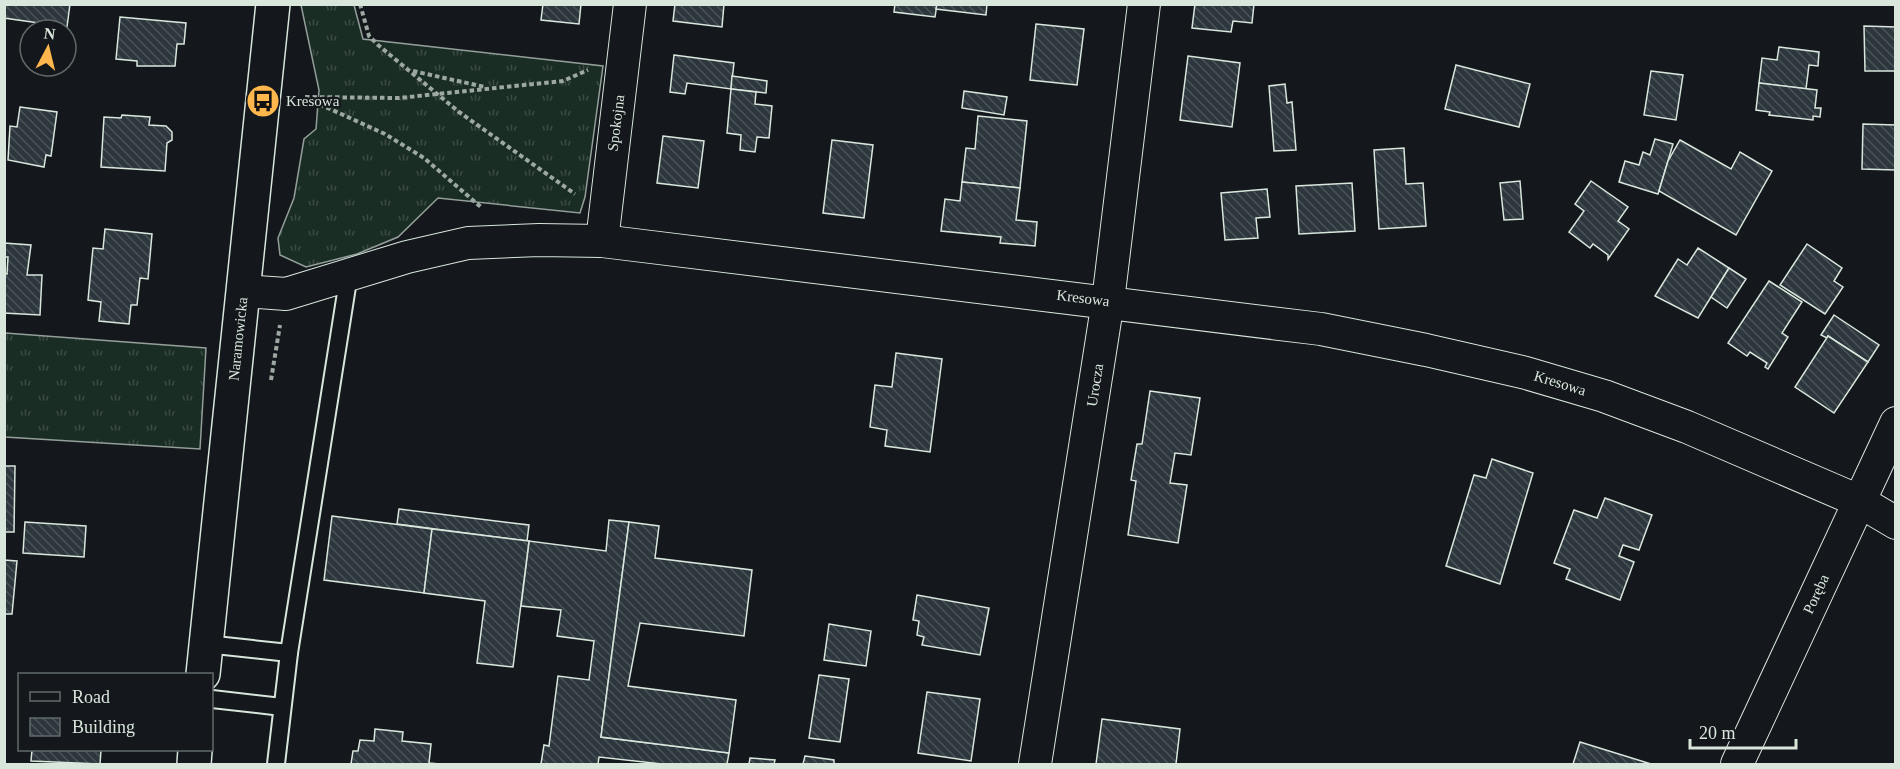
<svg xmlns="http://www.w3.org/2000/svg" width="1900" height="769" font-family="Georgia,serif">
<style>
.grass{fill:url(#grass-tufts);stroke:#939e99;stroke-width:1.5}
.building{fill:url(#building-back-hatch);stroke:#d8e6dc;stroke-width:1.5}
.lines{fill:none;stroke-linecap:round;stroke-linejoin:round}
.service-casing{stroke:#d8e6dc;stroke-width:20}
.minor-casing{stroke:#d8e6dc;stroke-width:34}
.tertiary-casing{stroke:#d8e6dc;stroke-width:36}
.path{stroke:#9da8a2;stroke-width:4;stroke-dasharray:4.5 3;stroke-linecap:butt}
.service{stroke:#14181c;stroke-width:16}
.minor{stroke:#14181c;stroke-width:32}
.tertiary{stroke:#14181c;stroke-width:33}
.labels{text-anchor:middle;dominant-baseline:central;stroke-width:4.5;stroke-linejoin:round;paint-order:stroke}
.poi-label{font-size:15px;fill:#d8e6dc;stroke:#14181c;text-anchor:start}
.street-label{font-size:15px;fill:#d8e6dc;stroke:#14181c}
</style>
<defs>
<pattern id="grass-tufts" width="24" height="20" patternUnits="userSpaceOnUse" patternTransform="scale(1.5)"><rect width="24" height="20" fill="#1a2d24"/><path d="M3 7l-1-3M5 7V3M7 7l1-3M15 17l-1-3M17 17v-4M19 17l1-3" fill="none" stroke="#3b4b43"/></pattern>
<pattern id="building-back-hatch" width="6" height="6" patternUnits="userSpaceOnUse" patternTransform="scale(1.5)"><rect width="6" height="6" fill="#2c363c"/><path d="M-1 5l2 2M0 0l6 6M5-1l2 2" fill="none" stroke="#4a5358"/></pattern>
</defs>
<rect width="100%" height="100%" fill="#14181c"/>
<g class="grass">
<path d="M301,5h53l9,34 240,27 -18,131 -5,16 -142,-15 -40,39 -41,17 -51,13 -26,-12 -2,-17 16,-40 10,-59 12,-10 3,-39z"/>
<path d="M5,333l201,15 -6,101 -195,-12z"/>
</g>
<g class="building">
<path d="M4,4h66l-3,23 -63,-9z"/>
<path d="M543,4h38l-2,20 -38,-4z"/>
<path d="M675,4h49l-2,23 -49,-6z"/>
<path d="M895,4h42l-2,13 -41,-5z"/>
<path d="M937,4h50l-1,11 -50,-6z"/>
<path d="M1195,4h59l-2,19 -19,-2 -2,11 -39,-4z"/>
<path d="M120,17l66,6 -2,21h-7l-2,22h-38v-5l-21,-2z"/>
<path d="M1036,24l48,5 -7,56 -47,-5z"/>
<path d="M1864,26l32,1v44h-31z"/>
<path d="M1779,47l40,5 -1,14 -9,-1 -3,24 -47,-6 3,-25 15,2z"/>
<path d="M674,55l60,8 -3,26 -44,-6 -2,11 -15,-2z"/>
<path d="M1188,56l52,7 -8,64 -52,-7z"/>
<path d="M1456,65l74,19 -11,43 -74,-18z"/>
<path d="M1651,71l32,4 -7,45 -32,-5z"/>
<path d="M732,76l35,5 -1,12 -35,-4z"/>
<path d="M1759,83l58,7 -2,18h6l-1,9 -7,-1v4l-44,-5 1,-3 -14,-2z"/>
<path d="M1285,84l2,19 5,-1 4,48 -22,1 -5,-65z"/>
<path d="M731,89l25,3 -1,12 17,2 -3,32 -12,-1 -2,15 -15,-2 1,-15 -14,-2z"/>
<path d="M964,91l43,6 -3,18 -42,-7z"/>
<path d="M20,107l37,5 -6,44 -5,-1 -2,12 -36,-7 2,-34 7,1z"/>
<path d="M122,115l28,2 -1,8 17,1 6,6v8l-5,3 -2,28 -64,-4 3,-50 17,1z"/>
<path d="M978,116l49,5 -7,67 -58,-6 4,-34 9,1z"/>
<path d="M1863,124l33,1v45l-34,-1z"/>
<path d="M663,136l41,5 -6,47 -41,-5z"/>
<path d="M1655,139l18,5 -15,50 -39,-12 6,-21 14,4 4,-13 7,3z"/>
<path d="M832,140l41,5 -9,73 -41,-5z"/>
<path d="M1680,140l51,29 9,-17 32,19 -36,64 -77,-44 9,-30z"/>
<path d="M1404,148l2,36 17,-1 3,43 -47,3 -5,-79z"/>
<path d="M1520,181l3,38 -19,1 -4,-37z"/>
<path d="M1591,181l37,26 -10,14 11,8 -21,30v-4l-15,-11 -3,4 -21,-16 15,-21 -9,-7z"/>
<path d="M962,182l58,6 -4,32 21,2 -2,24 -35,-3 1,-6 -60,-6 4,-32 15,2z"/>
<path d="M1352,183l3,48 -56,3 -3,-48z"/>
<path d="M1267,189l3,28 -14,1 2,20 -33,2 -4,-47z"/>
<path d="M105,229l47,5 -4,45 -8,-1 -3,27h-6l-2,19 -30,-3 2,-19 -13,-2 5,-52 10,1z"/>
<path d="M4,243l27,2 -4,30h15l-2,40 -36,-2v-40l3,1 1,-17h-4z"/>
<path d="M1807,244l35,24 -8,13 9,6 -18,27 -45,-29z"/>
<path d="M1698,248l31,20 -31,50 -43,-22 23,-37 9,6z"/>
<path d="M1729,268l17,11 -19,29 -16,-11z"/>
<path d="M1769,281l33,21 -20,31 6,4 -20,32 -3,-2 2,-4 -17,-11 -3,4 -19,-13z"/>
<path d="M1834,315l45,30 -11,17 -40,-26 -1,2 -6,-3z"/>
<path d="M1828,336l40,26 -34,51 -39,-26z"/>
<path d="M896,353l46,6 -12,93 -45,-6 2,-16 -17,-3 5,-42 17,2z"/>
<path d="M1150,391l50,7 -9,57 -16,-2 -5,30 17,2 -9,58 -50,-8 8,-54 -5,-1 6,-36h5z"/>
<path d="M1492,459l41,14 -33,111 -54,-18 28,-91 12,3z"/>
<path d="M4,466h11l-1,66h-10z"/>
<path d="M1605,498l47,17 -13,35 -16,-5 -4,11 15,6 -14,38 -54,-21 4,-10 -16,-6 20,-53 23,8z"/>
<path d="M399,509l130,16 -2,16 -130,-17z"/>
<path d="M332,516l100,13 -8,64 -100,-13z"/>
<path d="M609,520l20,2 -28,215 128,16 -2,11h-65l-63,-7 -1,7h-57l3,-19 5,1 9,-70 31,4 5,-39 -37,-5 4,-26 -40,-4 8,-65 77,10z"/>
<path d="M25,522l61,4 -2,31 -61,-4z"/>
<path d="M629,522l30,4 -4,32 97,12 -8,66 -104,-13 -12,63 108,14 -7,53 -128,-16z"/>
<path d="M432,529l97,12 -16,126 -36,-4 8,-62 -61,-8z"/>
<path d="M4,560l13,1 -5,53h-8z"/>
<path d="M917,595l72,13 -9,47 -58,-10 2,-8 -7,-2 2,-14 -6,-1z"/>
<path d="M829,624l42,7 -5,35 -42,-6z"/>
<path d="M819,675l30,4 -9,63 -31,-4z"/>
<path d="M927,692l53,7 -9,62 -53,-8z"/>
<path d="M1102,719l78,10 -4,35h-80z"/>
<path d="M375,729l28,3 -1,9 29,3 -2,19 11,1h-89l2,-13h5l2,-11 14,1z"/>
<path d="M1580,742l71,22h-78z"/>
<path d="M32,750h69l-1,14 -69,-3z"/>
<path d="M805,756l29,4v4h-31z"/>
<path d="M750,758l25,2 -1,4h-25z"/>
</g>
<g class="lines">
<g class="service-casing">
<g id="service">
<path d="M206,644l83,9"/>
<path d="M212,699l70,8"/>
<path d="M276,764l13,-111 60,-379"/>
</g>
</g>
<g class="minor-casing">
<g id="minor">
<path d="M602,241l28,-237"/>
<path d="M243,291l43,3 121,-37 61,-14 71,-3 63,1 719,88 105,21 100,23 78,23 83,31 172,74 37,22"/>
<path d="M1035,764l73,-463 36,-297"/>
<path d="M1737,764l159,-341"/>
</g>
</g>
<g class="tertiary-casing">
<g id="tertiary">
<path d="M203,674l70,-670"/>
<path d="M194,764l1,-14"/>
</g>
</g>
<g class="path">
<path d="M360,4l9,32 9,9 81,67 116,82"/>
<path d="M413,71l72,16"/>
<path d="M305,97l94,1 164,-17 25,-11"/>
<path d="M306,98l79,36 39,24 58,50"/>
<path d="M271,380l9,-55"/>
</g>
<use href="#service" class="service"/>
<use href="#minor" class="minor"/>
<use href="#tertiary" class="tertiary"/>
</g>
<defs>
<g id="bus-disc" transform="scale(1.725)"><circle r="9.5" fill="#ffb74d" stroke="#14181c"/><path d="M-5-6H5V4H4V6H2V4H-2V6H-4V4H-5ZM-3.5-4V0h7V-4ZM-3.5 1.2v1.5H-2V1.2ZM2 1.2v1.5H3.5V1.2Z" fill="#111"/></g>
</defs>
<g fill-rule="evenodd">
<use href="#bus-disc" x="263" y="101"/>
</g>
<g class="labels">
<g class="poi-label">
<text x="286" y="101">Kresowa</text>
</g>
<g class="street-label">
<text transform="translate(616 123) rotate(-83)">Spokojna</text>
<text transform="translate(1083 298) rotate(7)">Kresowa</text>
<text transform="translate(238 339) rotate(-84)">Naramowicka</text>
<text transform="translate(1560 383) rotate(17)">Kresowa</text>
<text transform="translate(1095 385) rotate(-81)">Urocza</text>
<text transform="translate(1816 594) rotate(-65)">Poręba</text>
</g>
</g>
<rect width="1900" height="769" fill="none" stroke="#d8e6dc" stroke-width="12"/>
<rect x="18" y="673" width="195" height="78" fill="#14181c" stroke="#626a69" stroke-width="1.5"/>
<rect x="30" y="692" width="30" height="9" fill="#14181c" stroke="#626a69" stroke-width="1.5"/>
<text x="72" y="703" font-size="18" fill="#d8e6dc">Road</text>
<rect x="30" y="718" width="30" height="18" fill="url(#building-back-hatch)" stroke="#626a69" stroke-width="1.5"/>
<text x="72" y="733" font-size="18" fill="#d8e6dc">Building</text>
<g transform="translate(48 48) rotate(7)"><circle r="28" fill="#14181c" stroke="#626a69" stroke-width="1.5"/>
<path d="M0-4.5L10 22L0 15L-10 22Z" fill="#ffb74d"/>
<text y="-9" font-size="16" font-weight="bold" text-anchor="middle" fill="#d8e6dc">N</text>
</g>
<path d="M1690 739v9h106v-9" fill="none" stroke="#d8e6dc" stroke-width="3"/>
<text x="1699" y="739" font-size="18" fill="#d8e6dc" stroke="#14181c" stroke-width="4.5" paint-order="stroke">20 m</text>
</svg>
